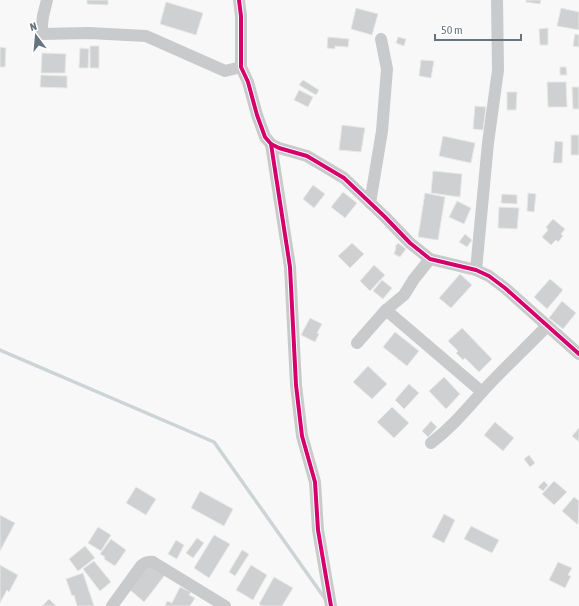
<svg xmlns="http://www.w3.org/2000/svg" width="579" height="606" font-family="'Asap Condensed',sans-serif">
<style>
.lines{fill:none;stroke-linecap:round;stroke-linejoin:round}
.stream{stroke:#cdd4d6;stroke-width:3.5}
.building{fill:#ced0d1;stroke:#e8e8e7}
.street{stroke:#c9cacb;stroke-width:12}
.cycleway-casing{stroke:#fff;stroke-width:6}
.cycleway{stroke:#d6006c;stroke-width:4}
</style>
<rect width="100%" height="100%" fill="#f8f8f8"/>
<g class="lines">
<path class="stream" d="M0,350l214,92 112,158"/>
</g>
<g class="building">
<path d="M87,0h21v5l-21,-1z"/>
<path d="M526,0h15l-1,4 -14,-2z"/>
<path d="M166,2l37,11 -7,22 -36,-11z"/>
<path d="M356,8l22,6 -6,21 -21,-6z"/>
<path d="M561,8l18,4v18l-22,-4z"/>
<path d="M548,28v17h-8l-1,-16z"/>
<path d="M575,34l4,1v12l-6,-1z"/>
<path d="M328,37l21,2 -1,8 -13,-1v3l-8,-1z"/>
<path d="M398,37l8,2 -2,7 -8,-3z"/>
<rect x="90" y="46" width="9" height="22"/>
<path d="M0,47l6,1 -1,19h-5z"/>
<path d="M80,48l9,1 -1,19h-9z"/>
<path d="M42,53l24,1 -1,19h-24z"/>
<path d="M421,60l13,1 -3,17 -12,-2z"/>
<path d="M560,67h6l1,8h-7z"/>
<path d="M41,75l26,1v12l-27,-1z"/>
<path d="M303,80l16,10 -3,5 -17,-10z"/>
<path d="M547,82h19l1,25h-19z"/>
<path d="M572,87h7v22h-6z"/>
<path d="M299,90l14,7 -5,10 -14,-7z"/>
<path d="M507,92h10l-1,18h-9z"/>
<path d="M475,106l11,1 -3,23 -10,-1z"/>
<path d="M342,125l23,3 -4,24 -22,-2z"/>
<rect x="571" y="135" width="8" height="20"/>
<path d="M443,136l32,7 -4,20 -32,-7z"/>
<path d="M555,141l8,1 -1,21h-9z"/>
<path d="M433,171l29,3 -2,23 -29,-4z"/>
<path d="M313,185l12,9 -11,14 -11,-9z"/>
<path d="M343,192l14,11 -12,15 -14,-11z"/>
<path d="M425,193l20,4 -7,43 -20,-3z"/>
<path d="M528,193l8,1 -2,18 -7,-1z"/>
<path d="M502,194l15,1v9l-16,-1z"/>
<path d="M457,201l14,7 -7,16 -15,-7z"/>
<path d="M499,207l20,1 -2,21 -19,-1z"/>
<path d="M553,219l12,10 -4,5 2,2 -5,6 -2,-2 -5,5 -9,-8 6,-7 -2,-3z"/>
<path d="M465,234l7,6 -5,7 -8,-5z"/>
<path d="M352,243l12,11 -14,14 -12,-12z"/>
<path d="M398,243l8,6 -6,8 -6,-3 2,-6 -1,-1z"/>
<path d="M374,265l11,10 -15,16 -10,-10z"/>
<path d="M460,274l12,11 -21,23 -12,-10z"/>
<path d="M550,279l13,11 -16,19 -13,-12z"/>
<path d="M382,280l10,8 -9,11 -10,-8z"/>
<path d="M562,301l14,12 -13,16 -14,-11z"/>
<path d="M310,318l12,6 -5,9 2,1 -4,8 -14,-7z"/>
<path d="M462,328l30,31 -13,13 -14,-14 -2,2 -7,-7 2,-2 -10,-10z"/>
<path d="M395,332l24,19 -12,15 -24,-19z"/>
<path d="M368,366l19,18 -15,15 -19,-17z"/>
<path d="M444,377l16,17 -14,15 -17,-18z"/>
<path d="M409,384l10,9 -15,16 -9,-9z"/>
<path d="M392,407l17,16 -15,15 -17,-16z"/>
<path d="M431,421l6,6 -9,10 -6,-6z"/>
<path d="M495,422l19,16 -11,13 -19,-16z"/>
<path d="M579,428v14l-7,-6z"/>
<path d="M529,455l6,8 -5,4 -6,-8z"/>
<path d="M544,481l4,4 -5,6 -5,-4z"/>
<path d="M554,481l13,11 -13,13 -12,-11z"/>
<path d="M136,487l20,12 -10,16 -20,-12z"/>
<path d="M200,491l33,18 -9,17 -33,-18z"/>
<path d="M574,497l5,4 -1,24 -16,-14z"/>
<path d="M444,514l11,6 -11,23 -12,-6z"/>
<path d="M0,515l15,8 -15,28z"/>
<path d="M471,526l28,14 -7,13 -28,-14z"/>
<path d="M98,527l13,8 -10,16 -13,-8z"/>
<path d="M214,535l16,9 -21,34 -15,-10z"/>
<path d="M197,538l7,5 -11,15 -7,-5z"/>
<path d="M111,539l15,11 -11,16 -11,-7 1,-2 -5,-3z"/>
<path d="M176,540l8,5 -7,14 -9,-5z"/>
<path d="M85,546l10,12 -17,13 -9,-12z"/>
<path d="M242,550l7,4 -14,22 -6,-4z"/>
<path d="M94,561l17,21 -11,9 -17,-22z"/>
<path d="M558,562l14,6 -4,7 3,1 -6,12 -16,-8z"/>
<path d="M149,563l16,12 -21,27 -15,-13z"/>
<path d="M0,565l18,10 -9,17 -2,-2 -7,13z"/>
<path d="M251,565l16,10 -14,25 -17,-10z"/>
<path d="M83,573l11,33h-17l-3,-11 -2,1 -6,-17z"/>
<path d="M274,577l19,11 -11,18h-20l-3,-2z"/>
<path d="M180,587l11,5 -2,3 6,3 -5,8h-25l2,-5 5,2z"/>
<path d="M49,599l7,7h-14z"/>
</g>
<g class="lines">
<g class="street">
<path d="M47,0l-4,16 -2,18 48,-1 57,3 79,35 16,-4"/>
<path d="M239,0l2,16v51l7,15 9,33 8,22 6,7 8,4 28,8 37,22 41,39 25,26 20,16 46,11 13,6 16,12 74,66"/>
<path d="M271,144l19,123 6,118 6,51 13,46 3,48 13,76"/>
<path d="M370,203l12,-72 5,-62 -6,-30"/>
<path d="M476,270l12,-127 10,-73 -1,-70"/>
<path d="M386,310l96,82"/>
<path d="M357,343l29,-33 18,-15 10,-16 16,-20"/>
<path d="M431,443c21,-16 34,-32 51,-51 21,-23 44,-44 65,-66"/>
<path d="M112,606l29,-40c4,-4 7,-5 12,-4l72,44"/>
</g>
<g class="cycleway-casing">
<g id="cycleway">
<path d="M239,0l2,16v51l7,15 9,33 8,22 6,7 8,4 28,8 37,22 41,39 25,26 20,16 46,11 13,6 16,12 74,66"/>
<path d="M271,144l19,123 6,118 6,51 13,46 3,48 13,76"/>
</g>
</g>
<use href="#cycleway" class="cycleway"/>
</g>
<g transform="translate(36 36) rotate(344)" stroke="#ffffff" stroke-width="3" paint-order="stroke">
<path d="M0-3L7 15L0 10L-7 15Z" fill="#66747f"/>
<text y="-6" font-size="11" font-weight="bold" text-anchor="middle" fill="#66747f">N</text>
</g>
<path d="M435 34v6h86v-6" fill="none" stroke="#66747f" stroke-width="2"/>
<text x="441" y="34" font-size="12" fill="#66747f" stroke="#ffffff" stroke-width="3" paint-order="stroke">50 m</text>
</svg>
